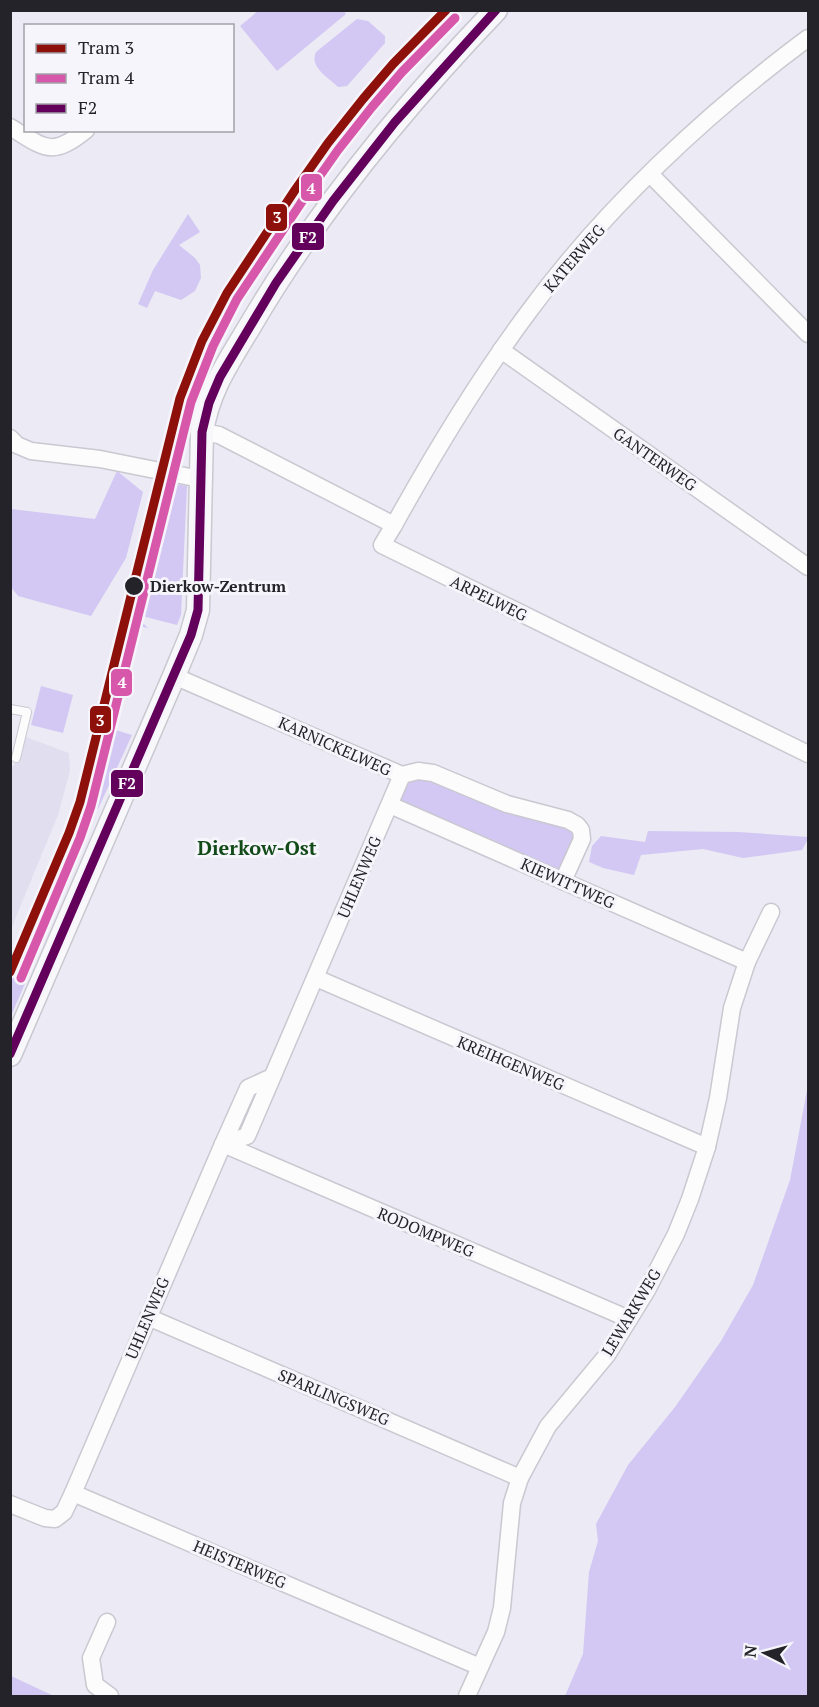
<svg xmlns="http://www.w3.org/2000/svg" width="819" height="1707" font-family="'PT Serif',serif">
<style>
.built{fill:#e1def0}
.green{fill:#d2c8f3}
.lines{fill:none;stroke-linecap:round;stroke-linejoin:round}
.lane-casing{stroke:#cac8d0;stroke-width:10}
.street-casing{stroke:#cac8d0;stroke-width:19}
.secondary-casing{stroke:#cac8d0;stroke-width:25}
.lane{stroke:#fcfcfd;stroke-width:8}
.street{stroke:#fcfcfd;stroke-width:16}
.secondary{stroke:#f8f8fb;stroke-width:22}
.bus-1-casing{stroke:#f6f5fc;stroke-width:14}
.bus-1{stroke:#62005b;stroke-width:9}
.tram-1-casing{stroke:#f6f5fc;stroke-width:14}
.tram-2-casing{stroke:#f6f5fc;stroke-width:14}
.tram-1{stroke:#8d110a;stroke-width:9}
.tram-2{stroke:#d758ab;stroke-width:9}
.stop-dot{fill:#242329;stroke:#f6f5fc;stroke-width:2}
.labels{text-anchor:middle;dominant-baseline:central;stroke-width:6;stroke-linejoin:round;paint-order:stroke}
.street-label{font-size:16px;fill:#242329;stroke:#f6f5fc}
.stop-label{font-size:16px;font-weight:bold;fill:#242329;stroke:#f6f5fc;text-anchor:start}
.quarter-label{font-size:20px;font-weight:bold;fill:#124b18;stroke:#f6f5fc}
.line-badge{stroke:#f6f5fc;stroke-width:2}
.badge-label{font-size:16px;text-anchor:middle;font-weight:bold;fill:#fff}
</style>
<rect width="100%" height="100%" fill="#eceaf4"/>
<path class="built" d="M26,737l43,16 1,18 -12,44 -47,114v-161l5,-5z"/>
<g class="green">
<path d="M343,10l3,4 -69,57 -37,-45 18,-15z"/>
<path d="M357,19l11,2 17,15v7l-38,43 -9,1c-10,-10 -29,-20 -22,-35z"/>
<path d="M188,214l12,18 -21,13 16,13 5,7 1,13 -6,13 -14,9 -26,-9 -8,17 -9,-4 15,-34z"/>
<path d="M117,471l26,21 -17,66 -35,58 -73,-20 -7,-9v-78l84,10z"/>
<path d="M168,483l19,3 -6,129 -4,10 -43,-11 14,14 -14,-3 -25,103 23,7 -34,74 -12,10 -7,18 -1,23 -67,156v-43l58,-140 11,-31 48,-190 5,1 5,-14 2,1 29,-111 -2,-1z"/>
<path d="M41,686l32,9 -10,38 -32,-8z"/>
<path d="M418,771l159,54 -14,56 -173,-76 12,-30z"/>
<path d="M648,831l91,1 69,5v2l-6,11 -59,8 -40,-9 -62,6 -7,20 -31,-7 -14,-6 3,-16 9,-10 44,6z"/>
<path d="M808,1085v611h-243l18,-42 6,-82 9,-31 -2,-17 32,-59 47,-58 46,-66 32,-56 37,-105z"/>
<path d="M11,1676l43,20h-43z"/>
</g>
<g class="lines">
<g class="lane-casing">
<path id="lane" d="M10,709l17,3 -11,46"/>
</g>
<g class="street-casing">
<g id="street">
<path d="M10,127c35,21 41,31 76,3"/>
<path d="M650,174l158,160"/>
<path d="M501,350l307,217"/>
<path d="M202,432l17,3 175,90 -12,20 426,209"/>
<path d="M10,438l7,7 14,6 69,8 100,20"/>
<path d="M394,525c41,-74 85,-147 136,-215 75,-102 177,-197 278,-272"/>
<path d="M174,676l228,99 16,-4 15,2 74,31 61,16 9,5 4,5 1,9 -19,42"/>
<path d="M390,805l357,157"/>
<path d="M316,978l391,169"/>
<path d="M272,1077l-24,11 -25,56 406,175"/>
<path d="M148,1317l372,161"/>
<path d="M73,1493l150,-349 24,-8 155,-361"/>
<path d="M10,1504l35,14 10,1 9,-7 9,-19 407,174"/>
<path d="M107,1622l-16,36 4,27 15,11"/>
<path d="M467,1696l29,-64 6,-24 10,-105 8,-25 28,-52 59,-71 40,-65 29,-56 14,-35 17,-52 11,-49 14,-90 15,-46 24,-50"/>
</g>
</g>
<g class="secondary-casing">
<path id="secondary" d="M10,1055l164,-379 17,-41 7,-25 4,-178c6,-41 27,-71 48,-106 68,-116 153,-219 246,-316"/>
</g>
<use href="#lane" class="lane"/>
<use href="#street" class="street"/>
<use href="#secondary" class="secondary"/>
<g class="bus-1-casing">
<path id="bus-1" d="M10,1054l181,-419 7,-25 4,-178 7,-29 11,-26 56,-94 57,-82 62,-79 101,-112"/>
</g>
<use href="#bus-1" class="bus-1"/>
<g class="tram-1-casing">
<path id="tram-1" d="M10,972l59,-139 11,-31 100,-404 22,-57 25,-48 68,-103 33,-47 35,-44 30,-35 53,-54"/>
</g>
<g class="tram-2-casing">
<path id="tram-2" d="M21,978l59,-140 11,-32 100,-404 22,-56 24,-47 68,-102 33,-47 34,-43 30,-35 53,-54"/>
</g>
<use href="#tram-1" class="tram-1"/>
<use href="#tram-2" class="tram-2"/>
</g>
<circle class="stop-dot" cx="134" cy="586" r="10"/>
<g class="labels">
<g class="street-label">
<text transform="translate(574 258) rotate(-49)">KATERWEG</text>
<text transform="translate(655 459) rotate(35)">GANTERWEG</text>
<text transform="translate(489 598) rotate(26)">ARPELWEG</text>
<text transform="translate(335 746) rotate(24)">KARNICKELWEG</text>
<text transform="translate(359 877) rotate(-67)">UHLENWEG</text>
<text transform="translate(568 883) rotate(24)">KIEWITTWEG</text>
<text transform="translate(511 1063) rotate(23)">KREIHGENWEG</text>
<text transform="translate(426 1232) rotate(23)">RODOMPWEG</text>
<text transform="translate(631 1312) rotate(-59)">LEWARKWEG</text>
<text transform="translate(147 1318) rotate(-67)">UHLENWEG</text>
<text transform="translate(334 1397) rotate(23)">SPARLINGSWEG</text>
<text transform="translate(240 1564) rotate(23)">HEISTERWEG</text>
</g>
<g class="stop-label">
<text x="150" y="586">Dierkow-Zentrum</text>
</g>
<g class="quarter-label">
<text x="257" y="847">Dierkow-Ost</text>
</g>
</g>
<g class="line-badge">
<rect x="300" y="173" width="23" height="29" rx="6" fill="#d758ab"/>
<rect x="265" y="203" width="23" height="29" rx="6" fill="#8d110a"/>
<rect x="291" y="222" width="34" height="29" rx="6" fill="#62005b"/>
<rect x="110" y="668" width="23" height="29" rx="6" fill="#d758ab"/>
<rect x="89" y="705" width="23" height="29" rx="6" fill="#8d110a"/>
<rect x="110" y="769" width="34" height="29" rx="6" fill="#62005b"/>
</g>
<g class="badge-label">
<text x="311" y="194">4</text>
<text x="277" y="223">3</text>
<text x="308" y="243">F2</text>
<text x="122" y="688">4</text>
<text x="100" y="726">3</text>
<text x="127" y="789">F2</text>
</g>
<rect width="819" height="1707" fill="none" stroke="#242329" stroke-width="24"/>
<rect x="24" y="24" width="210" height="108" fill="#f6f5fc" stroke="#a2a1a8" stroke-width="1.5"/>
<rect x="36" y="44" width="30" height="9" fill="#8d110a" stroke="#a2a1a8" stroke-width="1.5"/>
<text x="78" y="54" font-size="18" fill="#242329">Tram 3</text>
<rect x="36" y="74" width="30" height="9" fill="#d758ab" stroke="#a2a1a8" stroke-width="1.5"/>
<text x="78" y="84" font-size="18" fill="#242329">Tram 4</text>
<rect x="36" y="104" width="30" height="9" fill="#62005b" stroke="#a2a1a8" stroke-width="1.5"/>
<text x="78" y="114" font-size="18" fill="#242329">F2</text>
<g transform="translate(765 1653) rotate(276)" stroke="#f6f5fc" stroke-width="4.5" paint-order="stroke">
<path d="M0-4.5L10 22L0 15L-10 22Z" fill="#242329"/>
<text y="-9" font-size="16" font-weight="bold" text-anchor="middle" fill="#242329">N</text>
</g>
</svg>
